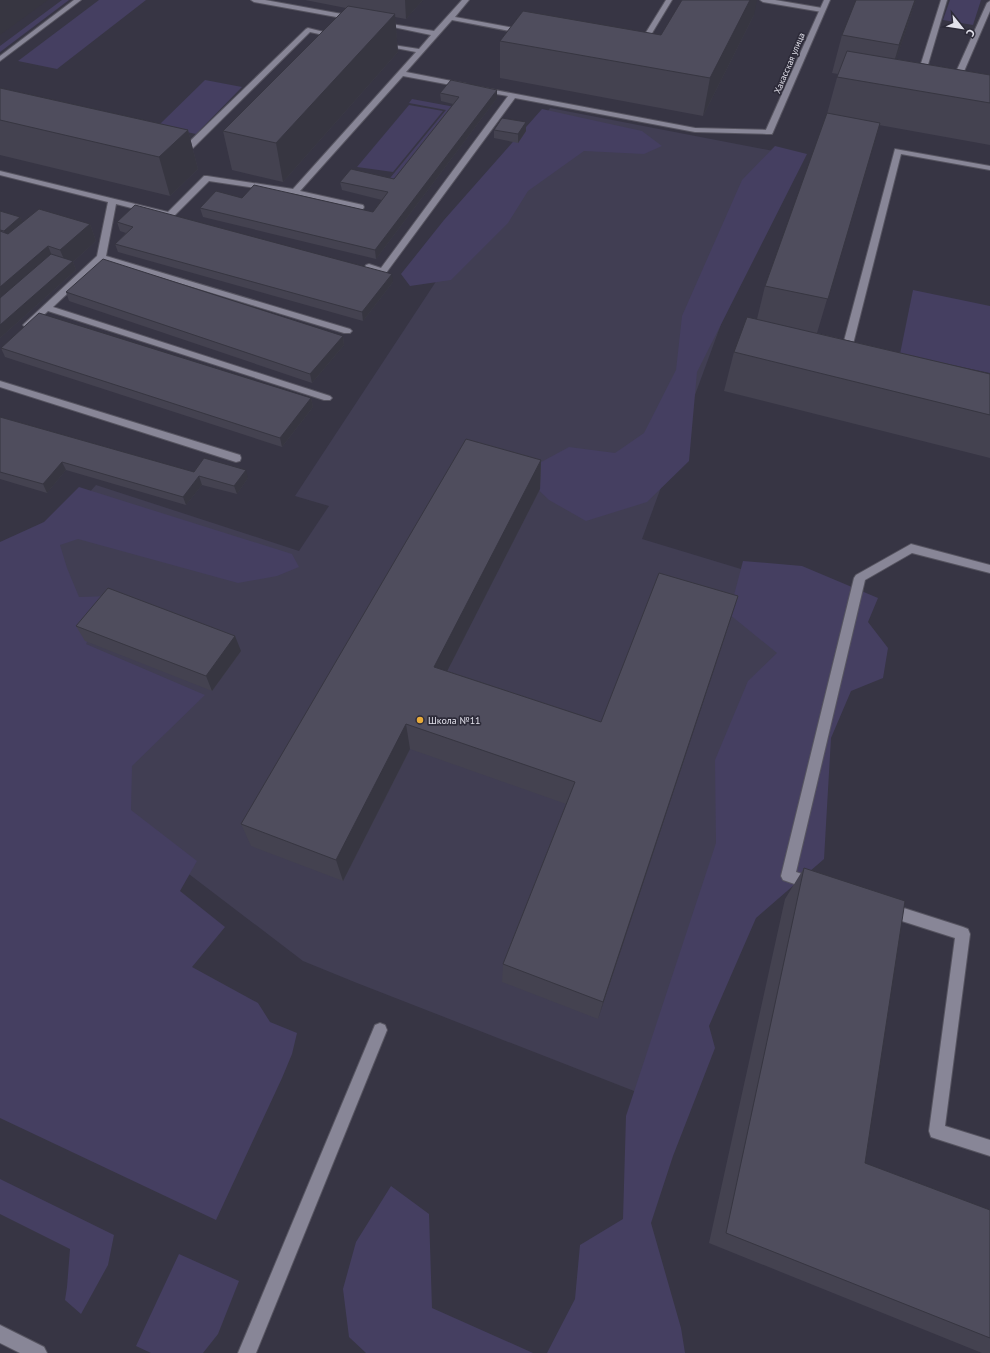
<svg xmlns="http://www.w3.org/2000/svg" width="990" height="1353" font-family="'PT Sans',sans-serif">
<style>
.built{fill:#413e53}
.green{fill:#453f61}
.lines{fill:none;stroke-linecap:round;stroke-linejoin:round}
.lane-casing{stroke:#565460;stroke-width:2}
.street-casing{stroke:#565460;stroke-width:2}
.lane{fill:#888697;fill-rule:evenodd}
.street{fill:#888697;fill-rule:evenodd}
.wall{fill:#444250}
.shaded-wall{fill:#373641}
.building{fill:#4f4d5d;stroke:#373641}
.poi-dot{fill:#e9ab38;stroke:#2d2b39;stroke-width:1.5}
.labels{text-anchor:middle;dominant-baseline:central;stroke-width:3.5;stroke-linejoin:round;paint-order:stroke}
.far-street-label{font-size:9px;fill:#e2e1eb;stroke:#2d2b39}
.poi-label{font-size:10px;fill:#e2e1eb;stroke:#2d2b39;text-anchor:start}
</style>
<rect width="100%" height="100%" fill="#373544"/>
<path class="built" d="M550,108l234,45 -142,386 155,47 -145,512 -295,-115 -54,-22 -249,-190 -54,-179 96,-107 203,66 30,-45 -34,-10z"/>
<g class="green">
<path d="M62,0h7l-69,52v-6z"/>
<path d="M99,0h47l-89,69 -39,-8z"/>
<path d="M950,0h31l-8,25 -30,-5z"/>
<path d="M205,80l37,7 -46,47 -38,-8z"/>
<path d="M412,99l43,8 -61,77 -8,-1 60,-73 -37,-7z"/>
<path d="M409,105l34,6 -50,61 -36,-5z"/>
<path d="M542,109l100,22 20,15 -18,8 -60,-3 -56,40 -20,32 -57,57 -41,6 -9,-12 43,-54z"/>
<path d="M775,146l32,8 -110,218 -8,89 -42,41 -61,19 -37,-21 -28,-27 48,-26 46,6 29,-20 32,-63 6,-54 60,-136z"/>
<path d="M913,290l77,16v67l-90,-19z"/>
<path d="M79,487l213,67 7,13 -22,9 -39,7 -160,-44 -18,6 7,23 12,29 32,-1 -25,48 119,51 -73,71 -1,44 66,51 -17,30 45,36 -33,40 66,36 12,19 27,11 -5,21 -10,24 -66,142 -216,-102v-576l44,-20z"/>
<path d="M743,561l59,5 76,32 -10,24 20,26 -5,30 -32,13 -20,47 -7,121 -68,59 -47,108 6,22 -42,108 -22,67 30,105 4,25h-138l28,-54 5,-54 43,-26 3,-103 90,-273 -1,-83 33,-79 29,-28 -48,-39z"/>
<path d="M0,1179l114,56 -6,30 -27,49 -16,-14 2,-13 3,-38 -70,-35z"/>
<path d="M391,1186l38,28 3,94 101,45h-167l-17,-16 -6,-48 13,-47z"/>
<path d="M179,1254l60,27 -21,53 -15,19h-52l-15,-7z"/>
</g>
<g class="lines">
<g class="lane-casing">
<g id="lane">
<path d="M74,0h7l-81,61v-5z"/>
<path d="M251,0h14l88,16 3,2 -3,2 -99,-18z"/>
<path d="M462,0h7l-14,17 70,13 3,2 -3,2 -73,-14 -46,52 61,12v4l-64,-12 -103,115 63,14 1,2 -1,2h-3l-65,-15 -86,-13 -36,36 -3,1 -54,-14 -10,52 244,73 2,2 -2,2h-6l-241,-73 -50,47 277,89 2,2 -2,2h-6l-276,-89 -17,16h-6l-2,-2 2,-2 72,-67 11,-54 -108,-27v-4l168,41 36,-36h3l86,13 123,-137 -36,-7v-2l39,6 12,-14 -52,-11v-2l55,9z"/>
<path d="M666,0h6l-29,48h-4l-2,-1z"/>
<path d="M760,0h15l47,8 3,2 -3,2 -59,-10z"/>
<path d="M941,0h6l-20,68 29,4 31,-69 3,-2v10l-28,65 -39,-4 -4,-2z"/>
<path d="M308,28l32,8 -3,2 -27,-6 -118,117 -18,-3v-4l13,2 119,-115z"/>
<path d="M479,87l216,41 74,2 4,2 -4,2 -74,-2 -180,-34 -129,175 -3,1 -17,-5 -1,-2 1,-2 3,-1 12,4 127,-172 -29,-5z"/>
<path d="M895,149l95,17v4l-89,-16 -51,202 -5,3 -5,-3z"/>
<path d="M0,381l240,74 1,3 -1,3 -4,1 -236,-75z"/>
<path d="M911,544l79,21v8l-78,-20 -47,27 -69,292 21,7 2,5 -2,5 -5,1 -29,-10 -2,-4 73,-298 2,-3z"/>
<path d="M888,903l75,24 5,2 2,5 -25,192 45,14v16l-53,-17 -6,-2 -2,-6 26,-193 -72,-23 -2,-5 2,-5z"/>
<path d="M380,1023l5,2 2,5 -131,323h-18l137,-328z"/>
<path d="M0,1325l44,22 3,6h-27l-20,-10z"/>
</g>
</g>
<g class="street-casing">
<path id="street" d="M824,0h6l-57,132 -1,2h-6l-1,-2z"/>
</g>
<use href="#lane" class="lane"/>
<use href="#street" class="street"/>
</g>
<g class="wall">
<path d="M305,0h118l-17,19 -11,-2 3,35 -115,130 -51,-12 -9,-39 123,-123z"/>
<path d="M916,0l-20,59 94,16v70l-111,-20 -62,208 173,41v84l-266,-67 10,-39 23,-33 8,-33 62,-172 11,-40 -6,-1 10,-38z"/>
<path d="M754,15l-51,101 -203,-38v-37l161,-6z"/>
<path d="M0,88l188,42 10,39 -28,27 -170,-41z"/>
<path d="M440,93l57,5 -121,161 -173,-42 -3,-9 42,-10 131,14 9,-12 -40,-10 -2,-8 54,-3 59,-75 -12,-3z"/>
<path d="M526,122v9l-8,12 -24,-5v-8z"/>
<path d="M0,211l20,6 2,5 68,2 6,17 -23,21 3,8 -76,68z"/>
<path d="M117,222l276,60 -30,39 -245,-69 -3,-8 11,-11 -6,-2z"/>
<path d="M66,292l277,44 1,9 -32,38 -243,-82z"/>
<path d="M1,348l310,50 2,9 -31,40 -277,-90z"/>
<path d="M0,417l194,55 54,6 -11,16 -35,-9 -16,20 -120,-35 -19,23 -47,-14z"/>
<path d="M541,460l-1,29 -93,182 154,51 128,-98 -131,395 -96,-37 1,-18 63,-160 -156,-55 -67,132 -92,-35 -10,-22z"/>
<path d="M76,626l165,25 -29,40 -127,-50z"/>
<path d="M804,868l61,295 125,47v143h-8l-273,-110 76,-344z"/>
</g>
<g class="shaded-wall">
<path d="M0,0h48l-48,35z"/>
<path d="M405,0h18l-17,19z"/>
<path d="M750,0h7l-3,15 -51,101 7,-38z"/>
<path d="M915,0h1l-28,83 11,-38z"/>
<path d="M395,14l3,38 -115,130 -7,-39z"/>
<path d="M497,90v8l-121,161 -1,-9z"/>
<path d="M526,122v9l-8,12v-9z"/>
<path d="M188,130l10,39 -28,27 -11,-39z"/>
<path d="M20,217l4,9 -17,14 -3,-9z"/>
<path d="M90,224l6,17 -23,21 3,8 -76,68v-13l67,-59 -7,-16z"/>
<path d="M48,246l7,17 -55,35v-11z"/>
<path d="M392,274l1,8 -30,39 -1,-9z"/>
<path d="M343,336l1,9 -32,38 -2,-9z"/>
<path d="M311,398l2,9 -31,40 -2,-9z"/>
<path d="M541,460l-1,29 -104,204 -2,-26z"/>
<path d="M62,462l4,8 -19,23 -4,-9z"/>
<path d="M246,470l2,8 -11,16 -3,-8z"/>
<path d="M199,476l3,9 -16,20 -3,-8z"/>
<path d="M738,596l-9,28 -131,395 5,-17z"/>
<path d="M235,636l6,15 -29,40 -6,-15z"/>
<path d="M406,724l4,25 -67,132 -7,-21z"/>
</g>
<g class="building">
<path d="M682,0h68l-40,78 -210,-37 23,-30 138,24z"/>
<path d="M856,0h59l-16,45 -57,-10z"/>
<path d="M348,6l47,8 -119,129 -53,-12z"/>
<path d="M847,51l143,24v28l-153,-26z"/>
<path d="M451,80l46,10 -122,160 -175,-42 16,-17 26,7 12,-13 119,27 15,-20 -48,-10 11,-13 43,10 65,-82 -19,-4z"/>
<path d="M0,88l188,42 -29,27 -159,-37z"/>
<path d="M827,113l53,10 -52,176 -63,-13z"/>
<path d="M502,118l24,4 -8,12 -24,-4z"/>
<path d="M135,205l257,69 -30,38 -247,-68 18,-17 -16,-5z"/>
<path d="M39,209l51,15 -30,26 -12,-4 -48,41v-56l8,3z"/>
<path d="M0,211l20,6 -16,14 -4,-1z"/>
<path d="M51,254l22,7 -73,64v-27z"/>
<path d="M103,259l240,77 -33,38 -244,-82z"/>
<path d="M39,313l272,85 -31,40 -279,-90z"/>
<path d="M747,317l243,57v41l-256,-63z"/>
<path d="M0,417l194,55 10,-14 42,12 -12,16 -35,-10 -16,21 -121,-35 -19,22 -43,-12z"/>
<path d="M466,439l75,21 -107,207 167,55 58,-149 79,23 -135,406 -100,-38 72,-182 -169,-58 -70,136 -95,-36z"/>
<path d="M108,588l127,48 -29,40 -130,-50z"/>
<path d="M804,868l101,33 -40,262 125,47v128l-264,-105z"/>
</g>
<circle class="poi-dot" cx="420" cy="720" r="4"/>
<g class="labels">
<g class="far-street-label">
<text transform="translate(789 63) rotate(-67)">Хакасская улица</text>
</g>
<g class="poi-label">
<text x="428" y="720">Школа №11</text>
</g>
</g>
<g transform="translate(962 28) rotate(120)" stroke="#2d2b39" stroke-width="3" paint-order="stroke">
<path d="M0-3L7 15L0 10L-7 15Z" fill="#e2e1eb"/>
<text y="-6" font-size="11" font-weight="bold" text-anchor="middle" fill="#e2e1eb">С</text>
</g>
</svg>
